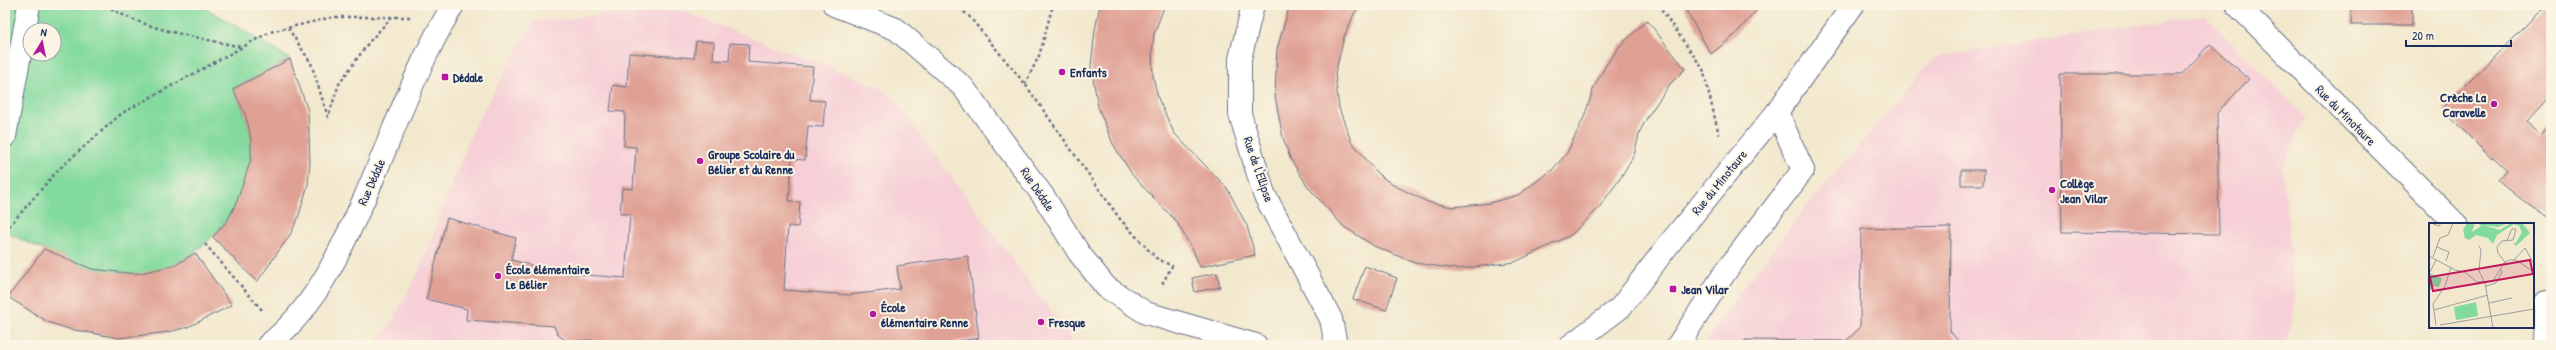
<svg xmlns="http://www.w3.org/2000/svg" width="2556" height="350" font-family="'Patrick Hand',sans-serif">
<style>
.built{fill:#f6cfd7}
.green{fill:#83da9e;stroke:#4f847e;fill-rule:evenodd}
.building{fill:#e0a195}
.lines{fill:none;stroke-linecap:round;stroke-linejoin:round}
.minor-casing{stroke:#667085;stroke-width:24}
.path{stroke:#667085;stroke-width:2.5;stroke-dasharray:3 3;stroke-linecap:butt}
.minor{stroke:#fff;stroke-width:22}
.poi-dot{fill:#b5179e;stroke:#fcf5e5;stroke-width:1.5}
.labels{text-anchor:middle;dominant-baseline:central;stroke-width:4;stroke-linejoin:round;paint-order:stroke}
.poi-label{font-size:13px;font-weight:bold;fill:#1b2f5e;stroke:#fcf5e5;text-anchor:start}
.street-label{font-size:13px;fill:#1b2f5e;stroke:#fcf5e5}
.inset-road{fill:none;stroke:#9c9ea1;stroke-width:1}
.view{fill:#c2185b;fill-opacity:0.15;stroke:#c2185b;stroke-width:2}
.inset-edge{fill:none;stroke:#1b2f5e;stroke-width:2}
</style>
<rect width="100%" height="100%" fill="#fcf5e5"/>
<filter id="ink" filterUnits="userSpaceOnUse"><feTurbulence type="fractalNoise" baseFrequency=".025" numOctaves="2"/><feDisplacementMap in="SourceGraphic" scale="8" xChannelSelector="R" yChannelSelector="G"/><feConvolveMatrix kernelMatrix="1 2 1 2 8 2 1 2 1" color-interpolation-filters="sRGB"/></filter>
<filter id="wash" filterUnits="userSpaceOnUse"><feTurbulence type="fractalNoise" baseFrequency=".012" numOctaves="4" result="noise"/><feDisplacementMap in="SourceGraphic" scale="16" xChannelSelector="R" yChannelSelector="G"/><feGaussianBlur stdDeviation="0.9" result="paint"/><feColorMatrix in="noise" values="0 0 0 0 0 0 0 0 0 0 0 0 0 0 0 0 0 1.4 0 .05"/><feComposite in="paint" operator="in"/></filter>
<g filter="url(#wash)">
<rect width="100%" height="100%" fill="#f2e8cd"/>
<g class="built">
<path d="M630,5h36l207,79 19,13 184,248h-703l18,-21 26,-49 56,-146 61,-108 35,-2 40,-6z"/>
<path d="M2204,15l102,103 -24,49 14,132 -9,46h-583l36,-53 61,-79 134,-156z"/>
</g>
<path class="green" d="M5,5h196l89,54 -57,30c8,16 16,32 18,51 6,61 -53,132 -115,134 -47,2 -89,-24 -131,-42zM30,30h24v24h-24z"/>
<g id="blocks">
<g class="building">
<path d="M1100,5h65l-11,29 -2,19 1,23 5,22 16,35 53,55 20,38 8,29 -55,12 -7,-17 -17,-29 -43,-45 -20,-32 -15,-37 -7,-41 4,-36z"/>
<path d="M1290,5h71l-7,9 -10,23 -9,37 4,34 12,33 27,33 15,11 35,17 24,5 38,-4 28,-8 34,-25 15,-17 17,-36 10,-30 12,-22 14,-19 27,-26 38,49 -15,15 -22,32 -8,15 -6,24 -13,22 -23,32 -27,26 -56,27 -58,7 -42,-6 -41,-17 -31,-20 -35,-39 -18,-29 -7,-20 -8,-42 2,-47z"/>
<path d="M1683,5h78l-26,30 -24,19z"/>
<rect x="2351" y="5" width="61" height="20"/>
<path d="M2546,5l5,3v87l-25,27 15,13 10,-11v93l-21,-11 -25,-20 -7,-6 9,-10 -14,-13 -1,2 -50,-50z"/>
<path d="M696,41l18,1 -1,18 16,1 1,-18 19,1 -1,18 65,5 -3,33 15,1 -2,26 -15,-1 -3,34 -13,-1 -3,42 11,1 -2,25 -10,-1 -4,64 65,5 51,-6 -3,-23 71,-10 11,82 -43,7h-319v-3l-31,-2 -17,2 -11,-7 -4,-9 -88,-6 1,-11 -41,-10 21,-81 69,20 -5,22 50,13 64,5 5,-64h-10l2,-26 11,1 3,-42 -12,-1 1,-34 -15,-1 3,-26 14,2 2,-34 65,5z"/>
<path d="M2210,44l39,35 -32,34 2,121 -157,-2 -2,-158h122z"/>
<path d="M290,59l18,52 2,51 -2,23 -10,33 -8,17 -33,47 -44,-45 15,-17 9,-19 14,-42v-19l-3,-16 -4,-13 -11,-22z"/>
<path d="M1961,170h23l-1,15h-22z"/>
<path d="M1951,227l-1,104 9,11 80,3h-294v-5l101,1 14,-13 1,-99z"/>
<path d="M44,249l48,20 44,5 40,-9 19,-12 37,52 -44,22 -19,5 -50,6 -50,-9 -21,-7 -40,-25z"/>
<path d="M1365,266l32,12 -11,32 -33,-11z"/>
<path d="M1217,273l3,14 -25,5 -3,-14z"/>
</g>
</g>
</g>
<g filter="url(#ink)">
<use href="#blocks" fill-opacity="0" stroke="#667085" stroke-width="1"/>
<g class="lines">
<g class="minor-casing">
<g id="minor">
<path d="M834,5l62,24 67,58 81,110 35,56 27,34 40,26 110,32"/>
<path d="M1253,5l-13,54v55l24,80 67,125 5,26"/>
<path d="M2237,5l219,219"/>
<path d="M5,136l24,-131"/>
<path d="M268,345c48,-38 72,-93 97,-148 28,-64 52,-132 88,-192"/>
<path d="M1571,345l49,-37 49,-64 108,-132 76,-107"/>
<path d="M1678,345l48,-74 77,-101 -26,-58"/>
<path d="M2545,345l1,-42"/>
</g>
</g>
<g class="path">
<path d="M106,5c36,25 92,32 135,42"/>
<path d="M954,5l14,10 57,69 95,135 36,39 16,8 -11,20"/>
<path d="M1658,5l45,64 16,66"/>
<path d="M288,28l23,35 17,54 11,-33 30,-42 23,-25"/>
<path d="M1025,84l14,-28 14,-51"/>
<path d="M5,231l53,-61 64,-57 148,-81 63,-15h78"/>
<path d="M205,244l57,66"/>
</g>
<use href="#minor" class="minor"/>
</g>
</g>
<g class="poi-dot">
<circle cx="1062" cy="72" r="4"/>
<rect x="441" y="73" width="8" height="8" rx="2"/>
<circle cx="2494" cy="104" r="4"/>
<circle cx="700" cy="161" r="4"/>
<circle cx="2052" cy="190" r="4"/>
<circle cx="498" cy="276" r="4"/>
<rect x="1669" y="285" width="8" height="8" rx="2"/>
<circle cx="873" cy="314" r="4"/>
<circle cx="1041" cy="322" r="4"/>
</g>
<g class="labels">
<g class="poi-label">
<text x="1070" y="72">Enfants</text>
<text x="453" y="77">Dédale</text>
<text x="2486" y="97" text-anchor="end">Crèche La<tspan x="2486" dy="15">Caravelle</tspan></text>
<text x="708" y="154">Groupe Scolaire du<tspan x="708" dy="15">Bélier et du Renne</tspan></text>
<text x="2060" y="183">Collège<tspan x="2060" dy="15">Jean Vilar</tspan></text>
<text x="506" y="269">École élémentaire<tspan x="506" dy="15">Le Bélier</tspan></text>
<text x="1681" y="289">Jean Vilar</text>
<text x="881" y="307">École<tspan x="881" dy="15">élémentaire Renne</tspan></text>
<text x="1049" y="322">Fresque</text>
</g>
<g class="street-label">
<text transform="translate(2346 115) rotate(45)">Rue du Minotaure</text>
<text transform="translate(1259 169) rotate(71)">Rue de l'Ellipse</text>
<text transform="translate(371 182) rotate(-66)">Rue Dédale</text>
<text transform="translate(1719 182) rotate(-51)">Rue du Minotaure</text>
<text transform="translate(1038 189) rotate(56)">Rue Dédale</text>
</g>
</g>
<g transform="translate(2429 223)">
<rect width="105" height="105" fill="#f2e8cd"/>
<path d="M38,0h8l-3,9 9,-6 -3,-3h30l-10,4 -15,-2 17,5 11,-7h11l8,10 -14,13 -3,-4 3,1 6,-11 -3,-6 -5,-2 -17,11 -4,9 -5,-6 -12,-3 -7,5 -4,-2 -2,-8zM2,51l11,4 -3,9 -10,-1zM47,79l2,14 -22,4 -2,-13z" fill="#83da9e"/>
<path class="inset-road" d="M2,0l8,3 2,-3M50,23l2,4 -2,21 6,12 8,45M8,24l12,5 -3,9M0,33l26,14 10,2 12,10 16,-1 11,-18 5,-3h7l18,12M4,34l7,-19 8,-3 5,-12M85,37l11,-12 9,16M76,39l-7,-9 -1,-6 5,-6 11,-1 3,-11h-4l-5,11M1,50l1,17M0,51l7,-14M57,63l10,-3 6,-11 -1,-2M60,80l23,-5M5,87l54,-15M7,102l-3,-21 12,-18 6,-19M11,102l94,-16"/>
<path class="view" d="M101,37l3,14 -100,17 -3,-14z"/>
<rect width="105" height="105" class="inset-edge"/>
</g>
<rect width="2556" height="350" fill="none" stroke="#fcf5e5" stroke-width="20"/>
<g transform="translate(42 42) rotate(10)"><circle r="19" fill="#fcf5e5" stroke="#a2a6af"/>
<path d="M0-3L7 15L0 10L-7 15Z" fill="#b5179e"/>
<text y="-6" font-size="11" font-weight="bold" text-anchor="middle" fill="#1b2f5e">N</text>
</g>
<path d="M2406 40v6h105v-6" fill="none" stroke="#1b2f5e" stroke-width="2"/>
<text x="2412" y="40" font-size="12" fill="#1b2f5e" stroke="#fcf5e5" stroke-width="3" paint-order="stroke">20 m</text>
</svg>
